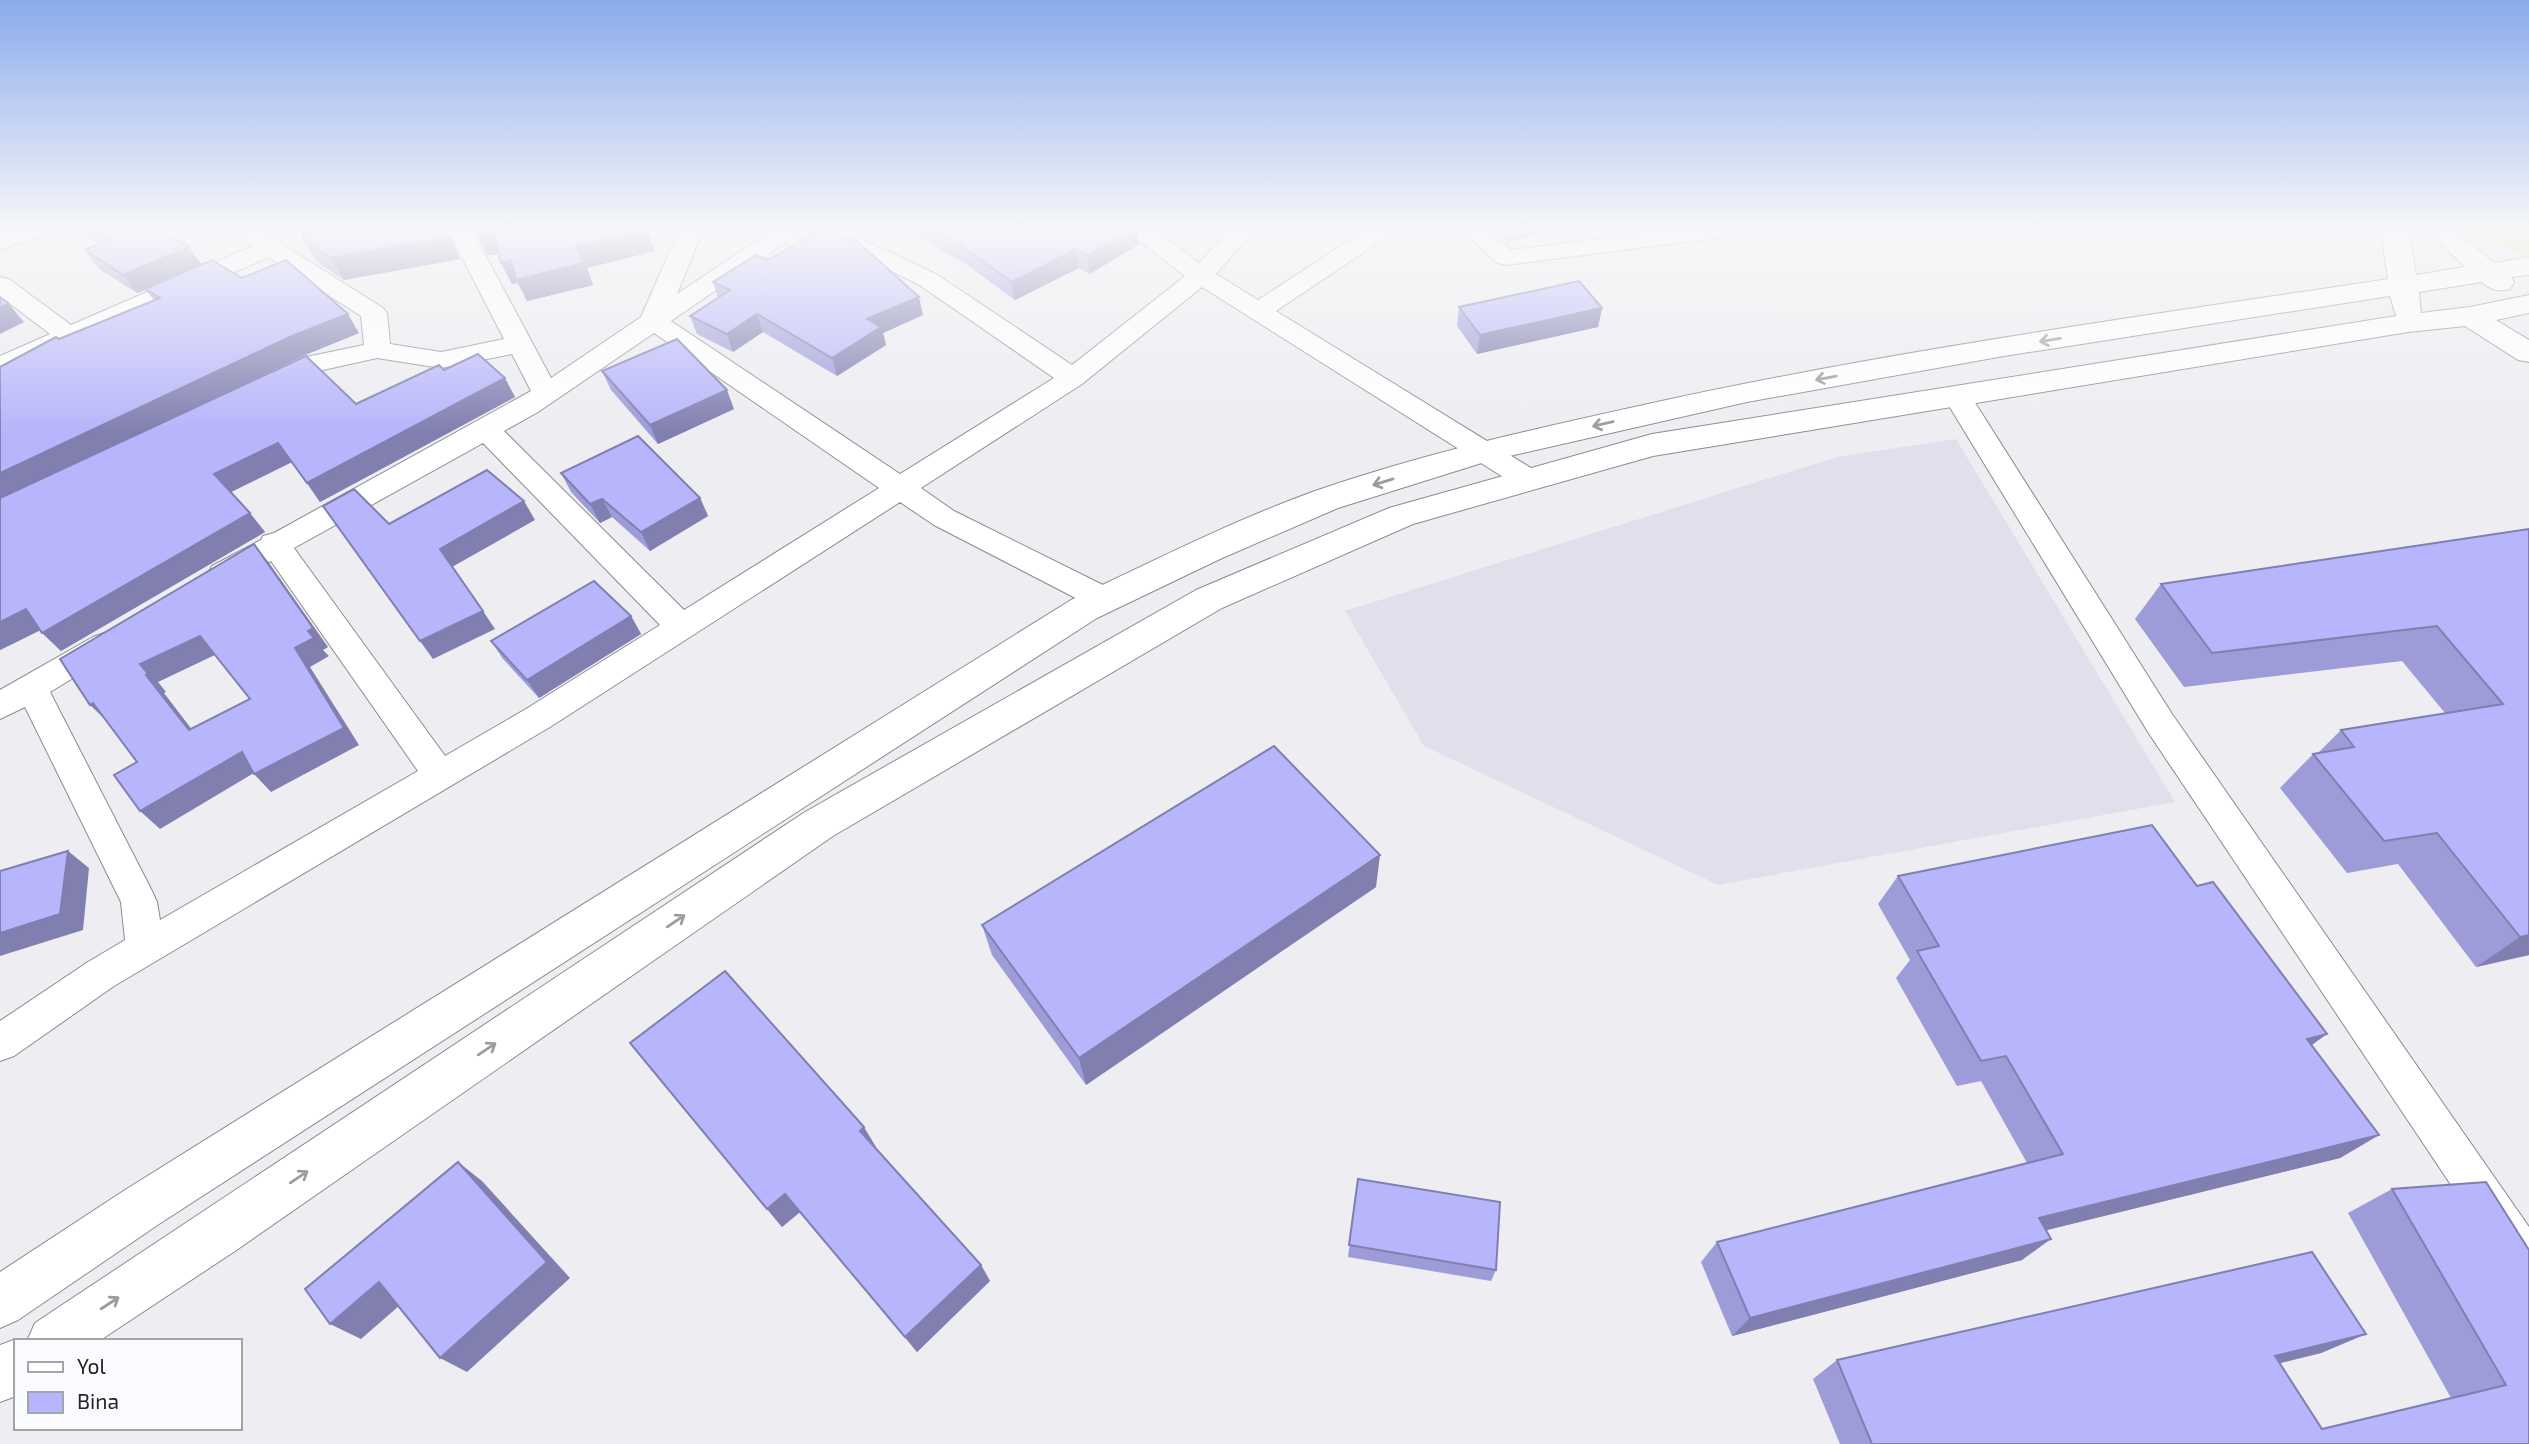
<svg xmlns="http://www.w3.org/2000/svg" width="2529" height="1444" font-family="'Exo 2',sans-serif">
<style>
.built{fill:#e0e0ec}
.green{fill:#d8dd86}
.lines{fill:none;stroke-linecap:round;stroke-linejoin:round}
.street-casing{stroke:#8b8b8f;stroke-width:2}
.secondary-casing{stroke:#8b8b8f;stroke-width:2}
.street{fill:#fff;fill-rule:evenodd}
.secondary{fill:#fff;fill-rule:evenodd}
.wall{fill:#9d9cd8}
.shaded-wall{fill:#807fb0}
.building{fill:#b7b5fb;stroke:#807fb0;stroke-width:2;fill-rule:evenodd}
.oneway{stroke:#9c9c9d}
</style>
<rect width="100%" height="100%" fill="#ededf2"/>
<path class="built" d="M1956,439l219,363 -457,83 -294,-139 -79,-135 492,-154z"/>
<path class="green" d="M2473,230h56v28l-50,-22z"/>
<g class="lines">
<g class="street-casing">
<g id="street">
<path d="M13,230h33l-4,5 -42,15v-15z"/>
<path d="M232,230h28l123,78 4,5 3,31 51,8 63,-13 -56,-109h24l79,148 90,-61 38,-87h24l-26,64 96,-64h27l-4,5 -125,86 229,153 154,-96 -136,-94 -102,-49 -4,-5h30l94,44 136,91 113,-89 -53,-41 -4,-5h27l44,33 30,-33h25l-38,44 42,26 107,-70h28l-4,5 -113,76 263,162 4,7 -4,7 -10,3 -10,-3 -317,-200 -120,97 -161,104 33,23 161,80 4,8 -4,8 -11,3 -11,-3 -159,-82 -34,-23 -350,225 -436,259 -100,70 -14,5v-40l88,-59 37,-22 -4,-38 -96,-195 -25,12v-29l93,-53 11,-4 11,4 5,8 -5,8 -65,39 102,199 5,11 3,18 258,-149 -147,-210 -48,24 -11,-3 -4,-8 4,-8 49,-26 2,-4 11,-3 257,-142 -19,-37 -71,14 -64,-10 -54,12 -41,19 -9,3 -9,-3 -4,-6 4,-6 42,-20 58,-12 -3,-29 -92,-59 -269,117v-18l50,-22 -50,-38v-19l9,2 62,46 182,-79zM654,333l225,155 -195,122 -180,-179 34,-19zM483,443l177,182 -134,84 -81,47 -151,-208z"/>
<path d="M1461,230h26l24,20 161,-20h65l-4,5 -8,2 -219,28 -9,-2z"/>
<path d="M1957,387l10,3 205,324 357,513v59l-15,-7 -366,-547 -205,-336 4,-6z"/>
</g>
</g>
<g class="secondary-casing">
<g id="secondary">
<path d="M2381,230h28l7,45 49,-8 -39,-37h30l38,33 35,-6v18l-18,2 3,6 -4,6c-12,3 -19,1 -28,-7l-63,10 2,21 49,-6 59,-12v18l-33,7 33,20v22l-11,-2 -53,-34 -57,6 -755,124 -240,68 -191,84 -389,228 -598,415 -136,90h-72l8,-18 770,-511 391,-222 193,-82 263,-74 744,-118 -6,-20 -386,60 -257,46 -259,59 -150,47 -118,51 -123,59 -938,606 -141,96 -18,8v-56l125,-82 946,-590c80,-38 161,-79 244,-109 106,-37 215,-61 324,-85 247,-55 499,-89 749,-127z"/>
<path d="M16,1339l5,2h-5v55l-16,6v-57z"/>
</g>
</g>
<use href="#street" class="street"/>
<use href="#secondary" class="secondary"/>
</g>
<g class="wall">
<path d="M76,230h84l41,35 41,13 117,55 -54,22 -155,74 206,-25 88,-34 71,27 -195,105 -28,-40 -61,30 34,40 -204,119 -21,-21 -40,20v-283l59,-28 95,-39 -8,-10 -9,3 -38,-24 -14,-19 14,-6z"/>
<path d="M473,230h174l8,21 -68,17 6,17 -66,16 -9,-18 -6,1 -11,-21 -2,-9 -11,1z"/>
<path d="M907,230h231l1,14 -49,30 -11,-6 -64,32 -52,-38z"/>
<path d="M1495,230h56l-43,12z"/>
<path d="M304,242l156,17 -116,21 -26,-17z"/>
<path d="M768,260l155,55 -40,18 3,12 -49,31 -74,-44 -30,20 -36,-18 -7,-18 28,-18 -5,-16z"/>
<path d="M1459,307l143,1 -4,19 -121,27 -20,-28z"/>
<path d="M602,371l132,38 -76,35 -47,-54z"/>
<path d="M561,473l139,25 8,18 -58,35 -38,-34 -12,6 -29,-31z"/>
<path d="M2529,529v426l-53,12 -78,-103 -51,9 -67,-85 33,-34h4l24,-24 104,-17 -43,-52 -218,26 -49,-68 26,-35z"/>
<path d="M631,616l10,18 -102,64 -36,-39 -12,-18z"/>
<path d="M1898,876l299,10 130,148 -16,11 68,90 -39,23 -294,72 -24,30 -290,76 -31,-74 16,-20 310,-79 -46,-82 -24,5 -61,-108 14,-18 -32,-56z"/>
<path d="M1376,887l-290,198 -94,-130 -10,-30z"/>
<path d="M630,1043l246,104 -1,1 106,117 9,16 -73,71 -117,-140 -18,15z"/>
<path d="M1358,1179l138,91 -5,11 -143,-24z"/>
<path d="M2486,1182l43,262h-689l-27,-65 24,-19 529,-26 -45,19 -42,10 43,66 129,-31 -103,-185 44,-24z"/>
</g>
<g class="shaded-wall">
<path d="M0,230h12l-12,2z"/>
<path d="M445,230h2l13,29 -116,21 -13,-22z"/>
<path d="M644,230h3l8,21 -68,17 6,17 -66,16 -9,-18 -6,1 -11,-21z"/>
<path d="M1132,230h6l1,14 -49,30 -2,-18z"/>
<path d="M1510,230h41l-43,12z"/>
<path d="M1584,230h30l-31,3z"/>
<path d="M493,231l10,22 -15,2 -11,-22z"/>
<path d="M189,247l13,18 -65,28 -14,-18z"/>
<path d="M1076,249l3,19 -64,32 -3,-18z"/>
<path d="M919,297l4,18 -40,18 3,12 -49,31 -5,-18 35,-39z"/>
<path d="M9,304l15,18 -24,12v-27z"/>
<path d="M1602,308l-4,19 -121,27 3,-19z"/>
<path d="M348,314l11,19 -54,22 -305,145v-27l292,-137z"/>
<path d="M757,314l6,18 -30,20 -6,-18z"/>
<path d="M505,378l10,19 -195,105 -13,-19z"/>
<path d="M727,390l7,19 -76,35 -8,-19z"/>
<path d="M278,443l14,19 -63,31 -15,-19z"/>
<path d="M700,498l8,18 -58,35 -9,-19z"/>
<path d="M602,499l10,18 -12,6 -10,-19z"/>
<path d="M524,501l11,19 -83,47 -12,-18z"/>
<path d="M250,513l15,19 -204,119 -19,-18z"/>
<path d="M254,544l15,19 59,84 -5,3 6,6 -19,11 49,78 -88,47 -17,-18 41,-126 13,-17z"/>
<path d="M26,609l19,19 -45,22v-28z"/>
<path d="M483,611l12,18 -62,30 -13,-18z"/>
<path d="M631,616l10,18 -102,64 -12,-18z"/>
<path d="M200,636l17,18 -59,28 8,10 -2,1 42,55 -17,-18 -43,-55 -6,-11z"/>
<path d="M93,703l16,20 -19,-18z"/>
<path d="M242,752l17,18 -99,59 -20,-18z"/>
<path d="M68,851l21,17 -6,62 -83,26v-23z"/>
<path d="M1380,855l-4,32 -290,198 -7,-27z"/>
<path d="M2529,935v20l-53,12 44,-30z"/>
<path d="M2327,1034l-36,26 16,-21z"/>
<path d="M864,1127l12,20 -4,4 -12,-20z"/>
<path d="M2379,1135l-39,23 -329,81 28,-21z"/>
<path d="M458,1162l24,19 88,97 -103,94 -27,-14z"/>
<path d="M785,1194l15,18 -18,15 -15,-18z"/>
<path d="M2051,1239l-29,21 -290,76 18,-18z"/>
<path d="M981,1265l9,16 -73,71 -12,-15z"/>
<path d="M379,1282l28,17 -46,40 -31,-15z"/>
<path d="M2366,1334l-45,19 -89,22 43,-19z"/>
</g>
<g class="building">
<path d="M93,230h67l29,17 -66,28 -38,-25 23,-11z"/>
<path d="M303,230h142l4,7 -118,21 -27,-16z"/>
<path d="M475,230h169l-67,16 6,17 -67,17 -5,-20 -10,3 -8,-32 -16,2z"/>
<path d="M822,230h9l27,12 61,55 -52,22 14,8 -49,31 -75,-44 -30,20 -37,-18 40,-26 -17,-8 43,-27 12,5z"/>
<path d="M935,230h197l-44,26 -12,-7 -64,33 -53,-38z"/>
<path d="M212,260l30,18 44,-18 62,54 -56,22 -292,137v-106l56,-30 3,2 101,-41 -15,-9z"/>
<path d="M1579,281l23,27 -122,27 -21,-28z"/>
<path d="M0,297l9,7 -9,3z"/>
<path d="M677,339l50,51 -77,35 -48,-54z"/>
<path d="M478,354l27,24 -198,105 -29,-40 -64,31 36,39 -208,120 -16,-24 -26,13v-124l306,-142 50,48 83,-39 5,5z"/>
<path d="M638,436l62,62 -59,34 -39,-33 -12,5 -29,-31z"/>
<path d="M487,470l37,31 -84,48 43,62 -63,30 -97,-135 31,-17 35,35z"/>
<path d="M2529,529v406l-9,2 -83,-104 -53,8 -71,-87 41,-7 -13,-17 162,-26 -66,-78 -225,27 -51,-69z"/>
<path d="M254,544l59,84 -5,3 6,7 -19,10 49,80 -90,46 -12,-22 -102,59 -26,-36 23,-13 -44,-59 -3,2 -30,-46zM200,636l50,63 -61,31 -43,-55 2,-1 -8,-10z"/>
<path d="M594,581l37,35 -104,64 -36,-39z"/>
<path d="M1274,746l106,109 -301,203 -97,-133z"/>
<path d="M2152,825l45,61 16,-4 114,152 -20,5 72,96 -340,83 12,21 -301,79 -33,-76 346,-88 -57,-98 -25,5 -64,-110 22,-5 -41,-70z"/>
<path d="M68,851l-8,63 -60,19v-62z"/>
<path d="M725,971l139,156 -4,4 121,134 -76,72 -120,-143 -18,15 -137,-166z"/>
<path d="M458,1162l89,100 -107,96 -61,-76 -49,42 -25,-35z"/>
<path d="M1358,1179l142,23 -4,68 -147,-25z"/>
<path d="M2486,1182l43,68v194h-657l-35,-84 475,-108 54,82 -91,22 47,73 184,-44 -114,-196z"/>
</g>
<defs><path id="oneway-shaft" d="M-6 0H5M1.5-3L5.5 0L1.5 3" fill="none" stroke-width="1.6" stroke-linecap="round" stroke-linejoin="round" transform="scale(1.75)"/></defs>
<g class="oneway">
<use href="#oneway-shaft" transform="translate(2050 340) rotate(171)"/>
<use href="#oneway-shaft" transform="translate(1826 378) rotate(170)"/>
<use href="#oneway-shaft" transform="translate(1603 424) rotate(167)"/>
<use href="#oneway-shaft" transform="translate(1383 482) rotate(163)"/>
<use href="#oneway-shaft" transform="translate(676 921) rotate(-34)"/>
<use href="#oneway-shaft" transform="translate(487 1049) rotate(-34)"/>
<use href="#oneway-shaft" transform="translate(299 1177) rotate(-34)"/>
<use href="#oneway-shaft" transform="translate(110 1303) rotate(-33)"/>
</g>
<linearGradient id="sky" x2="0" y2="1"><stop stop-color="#8babec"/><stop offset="0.53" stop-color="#f7f7f9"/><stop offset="1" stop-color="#f7f7f9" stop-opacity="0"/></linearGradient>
<rect width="2529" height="432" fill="url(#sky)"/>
<rect x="14" y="1339" width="228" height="91" fill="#fafbff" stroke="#a4a5a8" stroke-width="2"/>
<rect x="28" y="1362" width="35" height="10" fill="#ffffff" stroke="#a4a5a8" stroke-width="2"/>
<text x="77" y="1374" font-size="21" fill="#232325">Yol</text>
<rect x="28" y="1392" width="35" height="21" fill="#b7b5fb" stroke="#a4a5a8" stroke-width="2"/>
<text x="77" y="1409" font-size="21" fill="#232325">Bina</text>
</svg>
